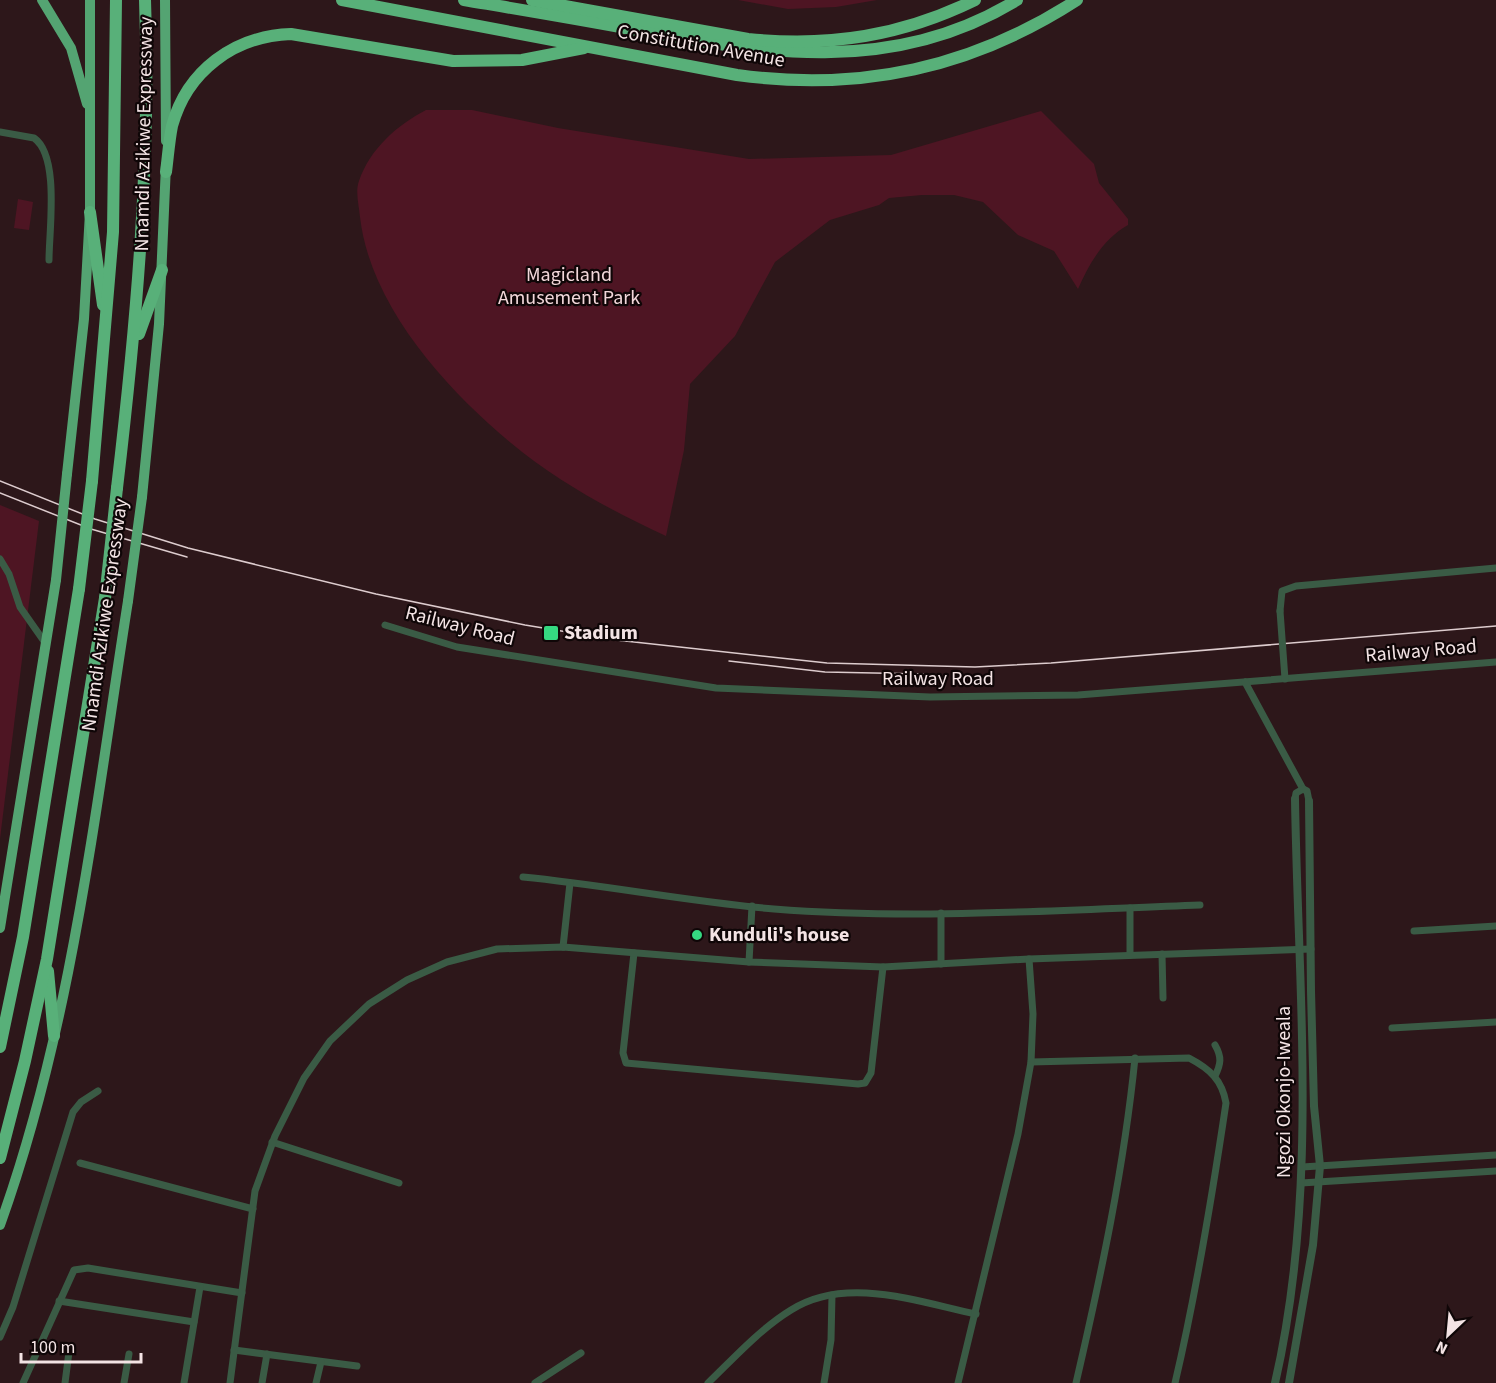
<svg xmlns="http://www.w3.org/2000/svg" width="1496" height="1383" font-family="'Source Sans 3',sans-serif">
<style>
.green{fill:#4e1523}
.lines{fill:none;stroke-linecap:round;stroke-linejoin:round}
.minor{stroke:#3a5b45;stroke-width:7}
.tertiary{stroke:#3a5b45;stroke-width:8}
.trunk{stroke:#54a472;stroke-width:10}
.motorway{stroke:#58b079;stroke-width:12}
.tram{stroke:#ddccce;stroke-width:1.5}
.minor-bridge{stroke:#3a5b45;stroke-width:7}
.trunk-bridge{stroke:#54a472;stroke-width:10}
.motorway-bridge{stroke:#58b079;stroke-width:12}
.poi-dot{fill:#35d881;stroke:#0f0607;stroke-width:2}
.labels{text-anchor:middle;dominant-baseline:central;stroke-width:4.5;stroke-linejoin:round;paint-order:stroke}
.street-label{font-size:20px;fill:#f3e3e4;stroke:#0f0607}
.park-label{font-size:20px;fill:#f2d7da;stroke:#0f0607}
.poi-label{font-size:20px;font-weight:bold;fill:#f3e3e4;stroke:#0f0607;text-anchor:start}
</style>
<rect width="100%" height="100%" fill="#2d171a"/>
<g class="green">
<path d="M738,0h139l-41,7 -48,2z"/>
<path d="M426,110h46l86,18 191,31 142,-4 150,-44 53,53 5,19 29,36v6c-25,14 -39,39 -50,64l-24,-38 -36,-16 -35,-33 -29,-7h-32l-33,3 -10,7 -49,15 -55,42 -40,74 -45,48 -6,66 -18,86c-56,-26 -108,-54 -155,-93 -66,-55 -141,-138 -151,-226 -1,-11 -5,-26 -1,-36 11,-32 38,-56 67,-71z"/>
<path d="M18,199l15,3 -4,28 -15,-2z"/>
<path d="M0,505l39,16 -39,318z"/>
</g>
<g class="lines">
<g class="minor">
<path d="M0,132l34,6c26,18 15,93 15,122"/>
<path d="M0,559l9,15 11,33 26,37"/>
<path d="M1280,611l2,-20 14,-5 200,-18"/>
<path d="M385,625l72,22 259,41 214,9 148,-2 418,-33"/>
<path d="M1245,682l58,107"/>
<path d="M1295,799l1,-6 7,-4 4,2 2,10"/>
<path d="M523,877c83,8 167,25 251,32 141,11 285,1 426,-4"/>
<path d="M1130,908v47"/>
<path d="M1414,931l82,-5"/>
<path d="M563,947l7,-64"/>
<path d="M634,953l-11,100 3,10 232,21 7,-1 6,-10 12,-106"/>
<path d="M1162,954l1,44"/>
<path d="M749,962l3,-56"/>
<path d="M941,964v-51"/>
<path d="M1392,1028l104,-6"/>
<path d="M1215,1045c7,12 6,19 0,31"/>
<path d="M1031,1062l158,-4c21,11 33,22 37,45 -14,94 -29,187 -51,280"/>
<path d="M272,1142l127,41"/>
<path d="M80,1163l173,46"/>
<path d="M1302,1167l194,-12"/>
<path d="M1301,1183l195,-12"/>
<path d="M59,1301l135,21"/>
<path d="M0,1337l13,-30 60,-195 8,-10 17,-11"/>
<path d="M234,1350l123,16"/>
<path d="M23,1383l51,-113 14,-2 154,25"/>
<path d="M65,1383l4,-31"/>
<path d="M124,1383l5,-29"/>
<path d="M184,1383l16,-96"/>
<path d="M230,1383l25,-192 20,-55 29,-58 26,-37 39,-37 38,-24 40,-18 50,-13 66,-2 186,15 134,5 146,-8 282,-10"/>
<path d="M262,1383l5,-29"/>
<path d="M316,1383l5,-21"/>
<path d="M535,1383l46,-30"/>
<path d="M708,1383c26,-25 52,-54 83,-73 55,-35 127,-8 185,4"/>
<path d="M824,1383l7,-43 1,-45"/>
<path d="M958,1383l60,-249 13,-72 2,-48 -4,-55"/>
<path d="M1076,1383c25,-108 48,-215 59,-325"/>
</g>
<g class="tertiary">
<path d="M1275,1383c44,-191 23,-390 20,-584"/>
<path d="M1289,1383l24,-138 7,-79 -6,-60 -3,-115 -2,-190"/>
</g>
<g class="trunk">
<path d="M42,0l29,48 16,56"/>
<path d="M165,0l1,141"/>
<path d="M67,474l17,-155 6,-107v-212"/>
<path d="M142,497l17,-173 7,-159"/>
<path d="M0,928l56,-348"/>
<path d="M0,1225c72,-200 95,-415 128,-624"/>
</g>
<g class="motorway">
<path d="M342,0l395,75c124,17 235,-7 340,-75"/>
<path d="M464,0c53,9 107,18 161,28 136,25 266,49 392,-28"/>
<path d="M532,0l216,39c83,8 153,-3 227,-39"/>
<path d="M166,172c2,-15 3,-31 6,-46 15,-55 62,-90 119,-92l162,27 69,-1 62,-12"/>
<path d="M90,212l13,93"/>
<path d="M139,334l23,-64"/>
<path d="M92,481l21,-249 3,-232"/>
<path d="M117,488c19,-161 34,-325 28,-488"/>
<path d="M48,971l6,65"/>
<path d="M0,1047l23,-110 56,-348"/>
<path d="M0,1158l25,-97 22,-102 58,-361"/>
</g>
<g class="tram">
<path d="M0,481l95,38 93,29 188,46 149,31 91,15 211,23 148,4 76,-4 445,-37"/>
<path d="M0,493l91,36 96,28"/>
<path d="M729,661l96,11 98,2"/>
</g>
<path class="minor-bridge" d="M1280,611l5,68"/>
<g class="trunk-bridge">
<path d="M56,580l11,-106"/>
<path d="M128,601l14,-104"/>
</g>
<g class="motorway-bridge">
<path d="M79,589l13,-108"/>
<path d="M105,598l12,-110"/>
</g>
</g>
<g class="poi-dot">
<rect x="543" y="625" width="16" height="16" rx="3"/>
<circle cx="697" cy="935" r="6"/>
</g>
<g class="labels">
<g class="street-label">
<text transform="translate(701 46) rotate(10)">Constitution Avenue</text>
<text transform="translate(144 134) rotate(-89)">Nnamdi Azikiwe Expressway</text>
<text transform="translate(105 615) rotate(-82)">Nnamdi Azikiwe Expressway</text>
<text transform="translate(460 626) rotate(14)">Railway Road</text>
<text transform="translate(1421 651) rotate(-5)">Railway Road</text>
<text x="938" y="679">Railway Road</text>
<text transform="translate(1284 1092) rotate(-90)">Ngozi Okonjo-Iweala</text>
</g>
<g class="park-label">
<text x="569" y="275">Magicland<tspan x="569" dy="23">Amusement Park</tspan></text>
</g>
<g class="poi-label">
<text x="564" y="633">Stadium</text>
<text x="709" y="935">Kunduli's house</text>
</g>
</g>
<g transform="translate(1448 1335) rotate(206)" stroke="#0f0607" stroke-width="4.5" paint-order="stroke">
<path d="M0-4.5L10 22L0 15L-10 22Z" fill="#f3e3e4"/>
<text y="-9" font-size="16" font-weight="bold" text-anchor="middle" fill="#f3e3e4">N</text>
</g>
<path d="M21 1353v9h120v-9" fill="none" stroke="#f3e3e4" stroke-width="3"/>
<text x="30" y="1353" font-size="18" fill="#f3e3e4" stroke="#0f0607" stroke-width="4.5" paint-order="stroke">100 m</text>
</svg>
